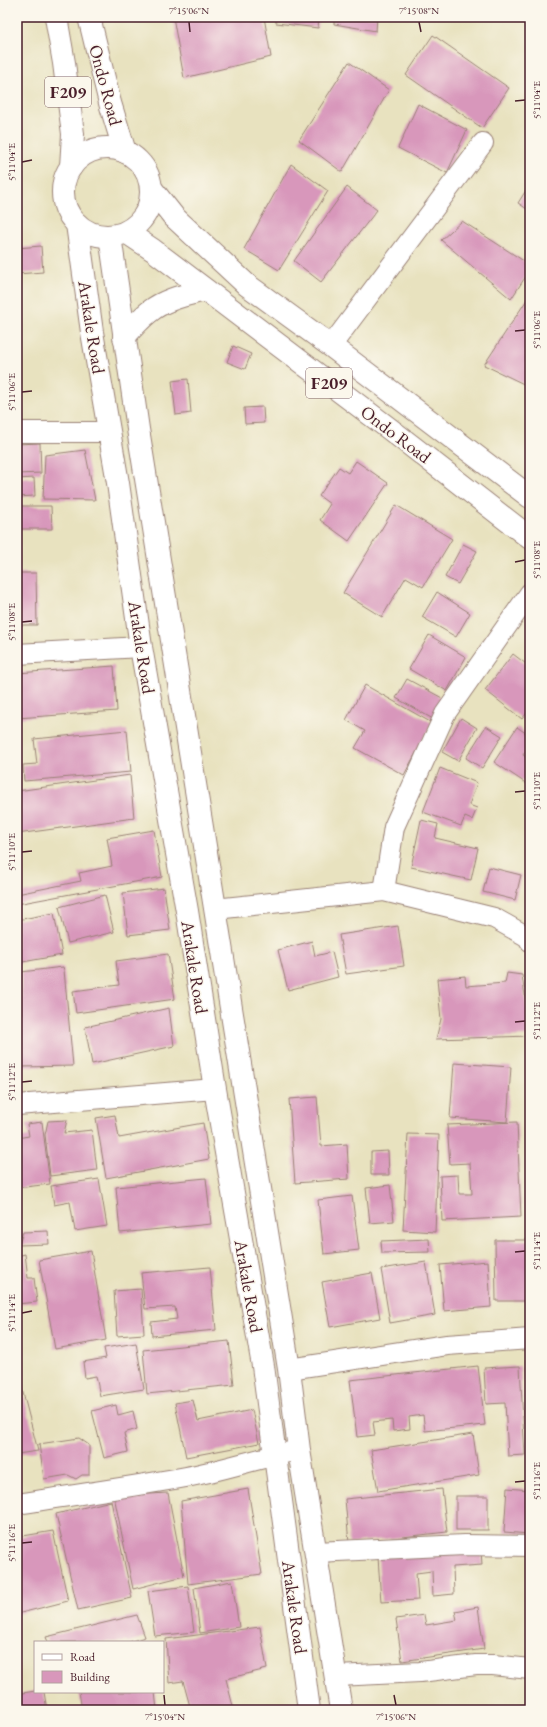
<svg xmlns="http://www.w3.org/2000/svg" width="547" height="1727" font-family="'EB Garamond',serif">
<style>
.building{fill:#d897bb}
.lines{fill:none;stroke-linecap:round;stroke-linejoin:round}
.minor-casing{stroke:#998075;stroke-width:22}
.secondary-casing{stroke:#998075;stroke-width:24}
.primary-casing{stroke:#998075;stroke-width:24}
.minor{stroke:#fff;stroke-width:20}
.secondary{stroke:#fff;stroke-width:22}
.primary{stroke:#fff;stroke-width:22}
.ticks{fill:none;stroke:#4a1f2b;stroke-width:1.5}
.labels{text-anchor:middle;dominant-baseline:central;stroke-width:3;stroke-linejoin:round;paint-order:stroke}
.shield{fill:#fbf7ec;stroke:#7f6065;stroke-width:1}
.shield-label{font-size:17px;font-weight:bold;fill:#4a1f2b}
.street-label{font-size:18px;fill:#4a1f2b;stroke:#fbf7ec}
.neatline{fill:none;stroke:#4a1f2b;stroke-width:1.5}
.ticks-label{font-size:10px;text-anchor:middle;fill:#4a1f2b}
</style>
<rect width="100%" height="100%" fill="#fbf7ec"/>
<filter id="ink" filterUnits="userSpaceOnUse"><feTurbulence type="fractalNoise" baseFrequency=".025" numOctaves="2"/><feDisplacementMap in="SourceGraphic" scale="8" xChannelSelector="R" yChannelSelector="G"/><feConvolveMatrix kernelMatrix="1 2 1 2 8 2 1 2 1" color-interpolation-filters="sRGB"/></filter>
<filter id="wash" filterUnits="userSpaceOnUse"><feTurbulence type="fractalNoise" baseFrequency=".012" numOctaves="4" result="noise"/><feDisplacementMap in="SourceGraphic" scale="16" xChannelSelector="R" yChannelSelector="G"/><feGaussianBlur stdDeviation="0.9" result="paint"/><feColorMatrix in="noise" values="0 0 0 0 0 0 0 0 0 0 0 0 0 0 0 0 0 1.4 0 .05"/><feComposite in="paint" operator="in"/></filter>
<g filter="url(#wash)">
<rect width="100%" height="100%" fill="#e8e2bf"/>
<g id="blocks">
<g class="building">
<path d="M173,17h91l7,40 -87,21z"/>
<path d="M276,17h43l-1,11 -42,-5z"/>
<path d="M334,17h43l-1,14 -42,-7z"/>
<path d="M433,35l76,53 -27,40 -76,-53z"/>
<path d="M349,62l40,28 -47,82 -43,-32z"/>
<path d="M418,104l49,26 -20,43 -49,-25z"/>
<path d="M291,164l37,27 -49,79 -35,-21z"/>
<path d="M530,184v27l-12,-8z"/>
<path d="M347,187l30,23 -56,72 -27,-21z"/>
<path d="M462,221l68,44v5l-19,29 -70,-59z"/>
<path d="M41,246l2,26 -26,2v-26z"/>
<path d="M530,295v92l-46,-22z"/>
<path d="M233,346l18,8 -6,15 -18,-7z"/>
<path d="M188,379l3,34 -15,2 -4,-34z"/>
<path d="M263,407l1,16 -19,1 -1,-16z"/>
<path d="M40,443l1,30 -24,1v-30z"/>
<path d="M85,450l10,50 -52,-1 2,-44z"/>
<path d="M356,461l32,22 -39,58 -29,-21 10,-16 -11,-8 20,-29 9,6z"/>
<path d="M34,478l1,18 -18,1v-18z"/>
<path d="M396,505l56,34 -29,48 -17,-10 -24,40 -39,-24z"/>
<path d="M17,506h34l1,23h-35z"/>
<path d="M463,544l14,7 -19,33 -13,-7z"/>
<path d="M17,573h19l1,52h-20z"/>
<path d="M437,592l33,21 -14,24 -34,-20z"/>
<path d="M429,635l37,22 -19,34 -38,-22z"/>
<path d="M513,654l17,13v42l-8,10 -37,-29z"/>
<path d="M114,666l3,45 -100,7v-45z"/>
<path d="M407,679l37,20 -11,20 -37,-21z"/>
<path d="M365,685l67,38 -28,52 -49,-27 10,-17 -19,-11z"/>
<path d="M461,718l16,10 -19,33 -16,-9z"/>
<path d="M486,726l16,10 -20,32 -16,-10z"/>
<path d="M517,727l13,9v8l-7,11 7,5v26l-36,-24z"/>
<path d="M127,730l4,42 -107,9 -1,-16 14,-1 -3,-25z"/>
<path d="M440,768l37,15 -8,22 8,3 -5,12 -7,-3 -4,9 -38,-14z"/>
<path d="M130,775l4,43 -117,16v-43z"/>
<path d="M421,820l17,4 -3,14 43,10 -7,32 -60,-13z"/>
<path d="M154,830l8,47 -145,27v-10l64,-13 -2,-8 33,-7 -5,-28z"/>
<path d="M489,867l32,8 -6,25 -32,-8z"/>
<path d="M164,888l6,42 -42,5 -5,-42z"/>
<path d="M105,895l9,37 -46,11 -9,-36z"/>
<path d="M54,913l8,42 -45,8v-43z"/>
<path d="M398,926l6,40 -58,8 -7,-39z"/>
<path d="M312,941l3,15 17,-4 6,25 -50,13 -10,-40z"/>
<path d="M168,954l7,45 -99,14 -3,-22 46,-6 -3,-24z"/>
<path d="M63,967l1,3 9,96 -51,1 -1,-95z"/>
<path d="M507,973l15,2 5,34 3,1v26l-94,3 5,-20 -4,-40 28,-3 1,10 39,-3z"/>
<path d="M169,1008l5,38 -82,18 -7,-37z"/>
<path d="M454,1063l57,4 -4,55 -57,-4z"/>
<path d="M317,1097l4,49 26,-2 2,35 -54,4 -6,-84z"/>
<path d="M529,1110h1v20h-3z"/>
<path d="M115,1115l4,23 84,-15 6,36 -103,19 -10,-60z"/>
<path d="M67,1120l-3,13 28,-3 5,40 -47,6 -5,-41 3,-14z"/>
<path d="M42,1122l8,62 -33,4v-50l12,-2 -2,-12z"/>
<path d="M517,1122l4,95 -79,4 -2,-45 18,-1 1,19h13l-2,-31 -20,1 -3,-39z"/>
<path d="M408,1134l31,1 -4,97 -32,-2z"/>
<path d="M388,1151l1,24h-18v-23z"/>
<path d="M206,1178l5,46 -91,9 -4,-46z"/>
<path d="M99,1179l8,47 -32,5 -5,-29 -16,3 -3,-19z"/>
<path d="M390,1185l4,36 -24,2 -4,-35z"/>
<path d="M352,1196l7,54 -35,4 -6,-54z"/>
<path d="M48,1231l1,13 -30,1 4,-13z"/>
<path d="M429,1239l1,13 -48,1 -1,-12z"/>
<path d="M495,1240h35v61h-34z"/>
<path d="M91,1251l15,89 -51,9 -16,-89z"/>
<path d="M25,1254l3,24h6l3,24 -20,2v-48z"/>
<path d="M488,1261l3,46 -47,4 -4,-46z"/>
<path d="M426,1262l9,53 -45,8 -9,-54z"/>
<path d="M210,1267l6,63 -64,6 -1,-14 26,-3 -2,-12 -30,2 -4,-36z"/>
<path d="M372,1273l8,45 -50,9 -8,-45z"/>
<path d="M141,1289l3,45 -27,2 -3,-45z"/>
<path d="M229,1341l5,44 -87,9 -4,-44z"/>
<path d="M136,1343l8,46 -44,7 -4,-20 -11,2 -2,-16 23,-4 -2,-10z"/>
<path d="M527,1361h3v24h-1z"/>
<path d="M478,1366l7,59 -60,6 -2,-16 -14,2 1,12 -17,2 -1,-11 -19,2 2,13 -18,2 -7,-57z"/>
<path d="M520,1366l5,89 -17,1 -3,-53 -19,1 -2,-36z"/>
<path d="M17,1377h2l19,74 -21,3z"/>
<path d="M193,1400l5,21 54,-11 7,33 -73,14 -11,-54z"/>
<path d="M116,1405l2,10 15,-4 4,18 -13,4 4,19 -24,6 -12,-47z"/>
<path d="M473,1434l6,41 -101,16 -7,-41z"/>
<path d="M79,1438l10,7v30h-7l-6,4 -8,-4 -24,4 -5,-35z"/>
<path d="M507,1488l23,2v44l-26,-2z"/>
<path d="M248,1489l14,85 -74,10 -7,-83z"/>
<path d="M442,1489l5,43 -98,11 -4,-44z"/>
<path d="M168,1493l16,83 -51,13 -19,-93z"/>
<rect x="456" y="1496" width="32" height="34"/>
<path d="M111,1501l21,97 -54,12 -22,-96z"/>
<path d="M53,1531l15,70 -51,13v-77z"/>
<path d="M481,1550l1,15 -29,2 1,27 -21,2 -1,-25 -16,2 2,27 -37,2 -3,-45z"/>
<path d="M232,1581l7,46 -39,6 -6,-45z"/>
<path d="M188,1586l6,46 -39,4 -7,-45z"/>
<path d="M478,1607l6,42 -82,12 -6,-42 28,-4 2,10 31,-5 -2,-9z"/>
<path d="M137,1615l8,22 -16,5h-81l-2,-5z"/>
<path d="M260,1627l7,42 -41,10 8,31h-43l-8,-29 -14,2 -3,-44z"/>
<path d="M35,1691l9,1 3,18h-30v-16z"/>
<path d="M79,1692h76l2,18h-75z"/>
</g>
</g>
</g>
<g filter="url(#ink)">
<use href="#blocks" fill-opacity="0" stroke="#998075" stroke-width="1"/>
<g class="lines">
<g class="minor-casing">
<g id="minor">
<path d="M331,346l152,-203"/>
<path d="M17,432h92"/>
<path d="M17,654l124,-7"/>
<path d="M384,891l10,-64 51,-113 85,-121"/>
<path d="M215,909l169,-18 110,27 34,19 2,4"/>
<path d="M17,1105l198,-16"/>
<path d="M289,1369l158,-24 83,-6"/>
<path d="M17,1504c56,-9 113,-17 169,-27 39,-7 75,-20 113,-27"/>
<path d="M316,1552l148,-7 66,1"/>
<path d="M337,1676l83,-4 56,-7h17l37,4"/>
</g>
</g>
<g class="secondary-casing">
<g id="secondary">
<path d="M77,224l15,108 26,151 23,164 46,264 28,178 48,277 46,344"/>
<path d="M110,236l28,193 151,940 10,81 42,260"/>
</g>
</g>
<g class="primary-casing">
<g id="primary">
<path d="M56,17l8,46 9,71 -2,33"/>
<path d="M89,17l21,86 15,49"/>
<circle cx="107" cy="192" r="44"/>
<path d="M151,188l23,29 73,68 84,61 199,151"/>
<path d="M126,232l27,18 238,180 139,108"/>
<path d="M124,337c8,-9 16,-18 25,-25 16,-13 37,-17 56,-22"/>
</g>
</g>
<use href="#minor" class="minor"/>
<use href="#secondary" class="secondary"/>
<use href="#primary" class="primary"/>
</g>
</g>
<path class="ticks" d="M189,22l1,10M419,22l2,10M515,101l10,-1M22,162l10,-2M515,331l10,-1M22,392l10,-1M515,562l10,-2M22,622l10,-1M515,792l10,-1M22,852l10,-1M515,1022l10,-1M22,1082l10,-1M515,1252l10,-1M22,1313l10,-2M515,1482l10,-1M22,1543l10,-1M164,1695l1,10M394,1695l2,10"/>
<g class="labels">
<g class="shield">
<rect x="45" y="77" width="46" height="30" rx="3"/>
<rect x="306" y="368" width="46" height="30" rx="3"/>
</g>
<g class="shield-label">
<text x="68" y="92">F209</text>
<text x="329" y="383">F209</text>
</g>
<g class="street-label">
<text transform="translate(106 85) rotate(75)">Ondo Road</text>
<text transform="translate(92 327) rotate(81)">Arakale Road</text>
<text transform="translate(396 434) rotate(37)">Ondo Road</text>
<text transform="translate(142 647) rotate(81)">Arakale Road</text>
<text transform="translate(195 967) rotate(81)">Arakale Road</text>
<text transform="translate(249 1286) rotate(80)">Arakale Road</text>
<text transform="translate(295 1607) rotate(82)">Arakale Road</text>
</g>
</g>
<rect width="547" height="1727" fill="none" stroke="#fbf7ec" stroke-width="44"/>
<rect x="34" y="1641" width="130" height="52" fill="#fbf7ec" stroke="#b4a19f"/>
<rect x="42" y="1654" width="20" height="6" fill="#ffffff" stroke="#b4a19f"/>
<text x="70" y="1661" font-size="12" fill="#4a1f2b">Road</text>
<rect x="42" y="1671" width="20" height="12" fill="#d897bb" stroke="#b4a19f"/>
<text x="70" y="1681" font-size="12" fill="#4a1f2b">Building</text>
<rect x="22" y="22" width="503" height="1683" class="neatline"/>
<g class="ticks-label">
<text x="189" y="14">7°15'06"N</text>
<text x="419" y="14">7°15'08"N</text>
<text transform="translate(536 100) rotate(-90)" y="4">5°11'04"E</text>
<text transform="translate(11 162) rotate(-90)" y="4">5°11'04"E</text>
<text transform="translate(536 330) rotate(-90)" y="4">5°11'06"E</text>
<text transform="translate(11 392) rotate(-90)" y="4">5°11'06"E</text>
<text transform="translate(536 560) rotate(-90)" y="4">5°11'08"E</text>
<text transform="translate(11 622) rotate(-90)" y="4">5°11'08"E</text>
<text transform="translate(536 791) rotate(-90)" y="4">5°11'10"E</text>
<text transform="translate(11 852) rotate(-90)" y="4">5°11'10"E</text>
<text transform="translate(536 1021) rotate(-90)" y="4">5°11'12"E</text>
<text transform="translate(11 1082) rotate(-90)" y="4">5°11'12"E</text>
<text transform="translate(536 1251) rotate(-90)" y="4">5°11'14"E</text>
<text transform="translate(11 1313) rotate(-90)" y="4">5°11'14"E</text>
<text transform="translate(536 1481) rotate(-90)" y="4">5°11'16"E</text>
<text transform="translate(11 1543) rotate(-90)" y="4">5°11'16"E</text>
<text x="165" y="1720">7°15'04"N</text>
<text x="396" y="1720">7°15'06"N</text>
</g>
</svg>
